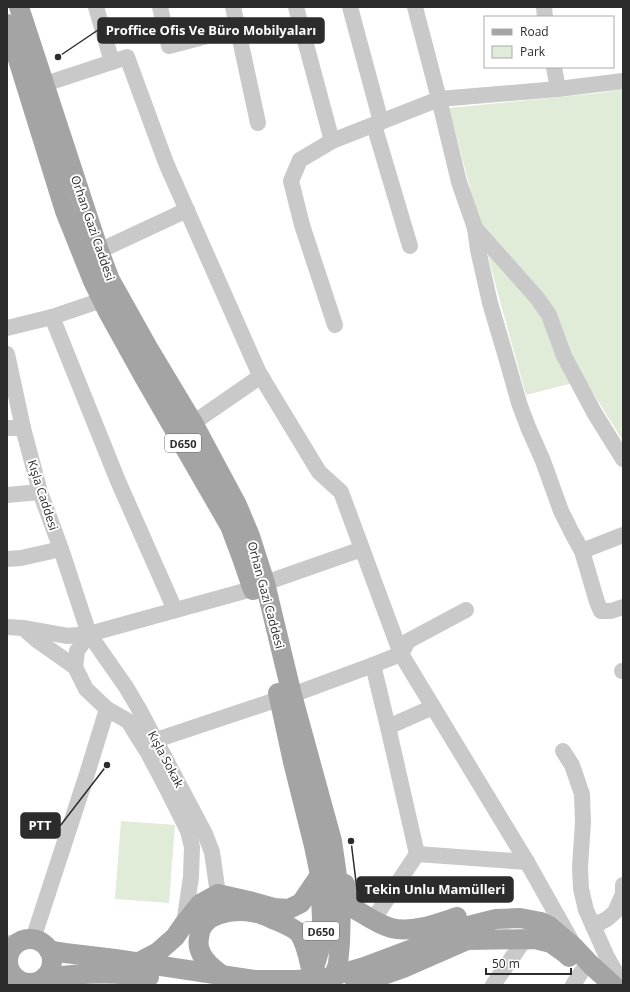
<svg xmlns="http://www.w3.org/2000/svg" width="630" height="992" font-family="'Open Sans',sans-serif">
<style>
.green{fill:#e0ebd8}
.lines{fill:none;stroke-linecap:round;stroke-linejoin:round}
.minor{stroke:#c9c9c9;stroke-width:16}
.major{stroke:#a4a4a4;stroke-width:20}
.labels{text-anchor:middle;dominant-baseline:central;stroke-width:4;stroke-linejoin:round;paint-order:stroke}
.shield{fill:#fff;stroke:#6b6b6b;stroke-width:1}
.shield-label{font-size:11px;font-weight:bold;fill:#2c2c2c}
.street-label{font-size:12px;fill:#2c2c2c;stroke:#fff}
.leader{fill:none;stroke:#2c2c2c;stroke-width:1.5}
.callout-dot{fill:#2c2c2c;stroke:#fff;stroke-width:1.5}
.callout{fill:#2c2c2c;stroke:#2c2c2c;stroke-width:1.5}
.callout-label{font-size:13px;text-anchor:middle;font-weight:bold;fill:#fff}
</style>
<rect width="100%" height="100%" fill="#fff"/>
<g class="green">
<path d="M623,89v352l-38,-61 -59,15 -31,-112 -46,-175 151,-15z"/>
<path d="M121,821l54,4 -6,78 -54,-4z"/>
</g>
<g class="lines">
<g class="minor">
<path d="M96,7l16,55 15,-5 39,106 93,210 60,99 22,20 60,162 126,208 45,80"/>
<path d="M160,7l9,39 69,-18"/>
<path d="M233,7l25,116"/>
<path d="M296,7l36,134"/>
<path d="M350,7l31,115"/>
<path d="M415,7l24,92 20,83 16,46 3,22 12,53 16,54 13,46 9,24 15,34 18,50 11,22 10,18 15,51 4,9h10l12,-4"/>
<path d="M544,7l1,10"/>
<path d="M554,67l4,22"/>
<path d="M45,84l67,-22"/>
<path d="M374,125l36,121"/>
<path d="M475,228l63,71 11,16 15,41 31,58 28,45"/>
<path d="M99,251l88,-41"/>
<path d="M52,317l66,164 57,129"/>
<path d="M335,325l-33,-100 -11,-44 9,-21 32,-19 107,-42 119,-10 65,-8"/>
<path d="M7,328l45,-11 50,-17"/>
<path d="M7,354l16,74 17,64 21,57 28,85 37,53 13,22 55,104 11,21 7,18 6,42"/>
<path d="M193,423l68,-47"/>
<path d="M7,428h16"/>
<path d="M7,495l33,-3"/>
<path d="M582,551l41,-16"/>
<path d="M7,559l14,-1 40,-9"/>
<path d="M265,583l97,-34"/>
<path d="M7,627l16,1 45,8 21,-2 163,-45"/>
<path d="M23,628l15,13 37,26 11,22 21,20 21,12 20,32 19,36 21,42 4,16 -1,30 -7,47"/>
<path d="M373,665l15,62 29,127"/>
<path d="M75,667l2,-16 12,-17"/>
<path d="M622,671h1"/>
<path d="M292,695l81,-30 28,-11 7,-13 43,-23 15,-8"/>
<path d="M388,727l45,-20"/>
<path d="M156,740l123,-41"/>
<path d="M563,751l9,14 10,29 1,28 -3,45 1,22 5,21 21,47 16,28"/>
<path d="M373,920l44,-66 110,8"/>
<path d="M593,926l14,-7 8,-7 8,-18v-9"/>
<path d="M33,939l54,-165 20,-65"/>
<path d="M7,944l12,-3"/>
<path d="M7,978l16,4"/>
<path d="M493,985l32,-46"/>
<path d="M573,985l9,-14"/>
</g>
<g class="major">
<path d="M19,7l80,244 11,29 38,68 45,75 44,82 13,31 15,47 27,112 40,146 9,63 -1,39 -2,21 -5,15 -3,6"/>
<path d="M7,24l58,187 28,70 15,31 36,65 86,149 12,32 11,32"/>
<path d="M278,693l15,69 21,84 6,29 2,44 -2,29 -8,27 -6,10"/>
<path d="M345,884l8,24c12,7 24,16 38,20 22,5 45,-4 66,-11"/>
<circle cx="30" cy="961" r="22"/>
<path d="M48,949l4,2 13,2 50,6 139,21h42l30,-2 38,-11 48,-18 48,-21 36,-9 24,-1 21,4 8,4 26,22 16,17 22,20"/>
<path d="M139,962l19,-10 17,-15 9,-13 16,-20 18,-10 31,7 25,7 15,1 12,-6 19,-28"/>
<path d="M222,975c-8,-6 -17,-12 -21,-22 -2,-4 -3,-10 -2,-15 1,-25 33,-29 53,-26 8,1 16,5 23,8 7,3 19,8 24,13 8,12 10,27 13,41"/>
<path d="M44,978c35,-5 70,-7 105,-1"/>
<path d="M355,985l48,-17 64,-28 68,-1 16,4 14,10 4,4"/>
</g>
</g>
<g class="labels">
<g class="shield">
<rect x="165" y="434" width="36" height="18" rx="3"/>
<rect x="303" y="922" width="36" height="18" rx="3"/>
</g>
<g class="shield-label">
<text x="183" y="443">D650</text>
<text x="321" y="931">D650</text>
</g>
<g class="street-label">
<text transform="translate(93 228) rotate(71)">Orhan Gazi Caddesi</text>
<text transform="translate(43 495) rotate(72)">Kışla Caddesi</text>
<text transform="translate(266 595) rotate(75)">Orhan Gazi Caddesi</text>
<text transform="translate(166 759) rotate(62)">Kışla Sokak</text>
</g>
</g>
<path class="leader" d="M58 57L98 30M107 765L60 826M351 841L357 890"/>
<g class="callout-dot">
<circle cx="58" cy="57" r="4"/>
<circle cx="107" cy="765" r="4"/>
<circle cx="351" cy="841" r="4"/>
</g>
<g class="callout">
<rect x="98" y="18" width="226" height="25" rx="4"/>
<rect x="21" y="813" width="39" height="25" rx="4"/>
<rect x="357" y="877" width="156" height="25" rx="4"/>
</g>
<g class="callout-label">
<text x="211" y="35">Proffice Ofis Ve Büro Mobilyaları</text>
<text x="40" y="830">PTT</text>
<text x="435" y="894">Tekin Unlu Mamülleri</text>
</g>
<rect width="630" height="992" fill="none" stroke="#2c2c2c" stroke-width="16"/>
<rect x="484" y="16" width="130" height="52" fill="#ffffff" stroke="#ababab"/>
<rect x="492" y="29" width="20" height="6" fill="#a4a4a4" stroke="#ababab"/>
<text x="520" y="36" font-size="12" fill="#2c2c2c">Road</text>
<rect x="492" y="46" width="20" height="12" fill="#e0ebd8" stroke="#ababab"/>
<text x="520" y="56" font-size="12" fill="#2c2c2c">Park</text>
<path d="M486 968v6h85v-6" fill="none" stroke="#2c2c2c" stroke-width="2"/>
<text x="492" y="968" font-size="12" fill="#2c2c2c" stroke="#ffffff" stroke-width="3" paint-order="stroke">50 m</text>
</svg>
